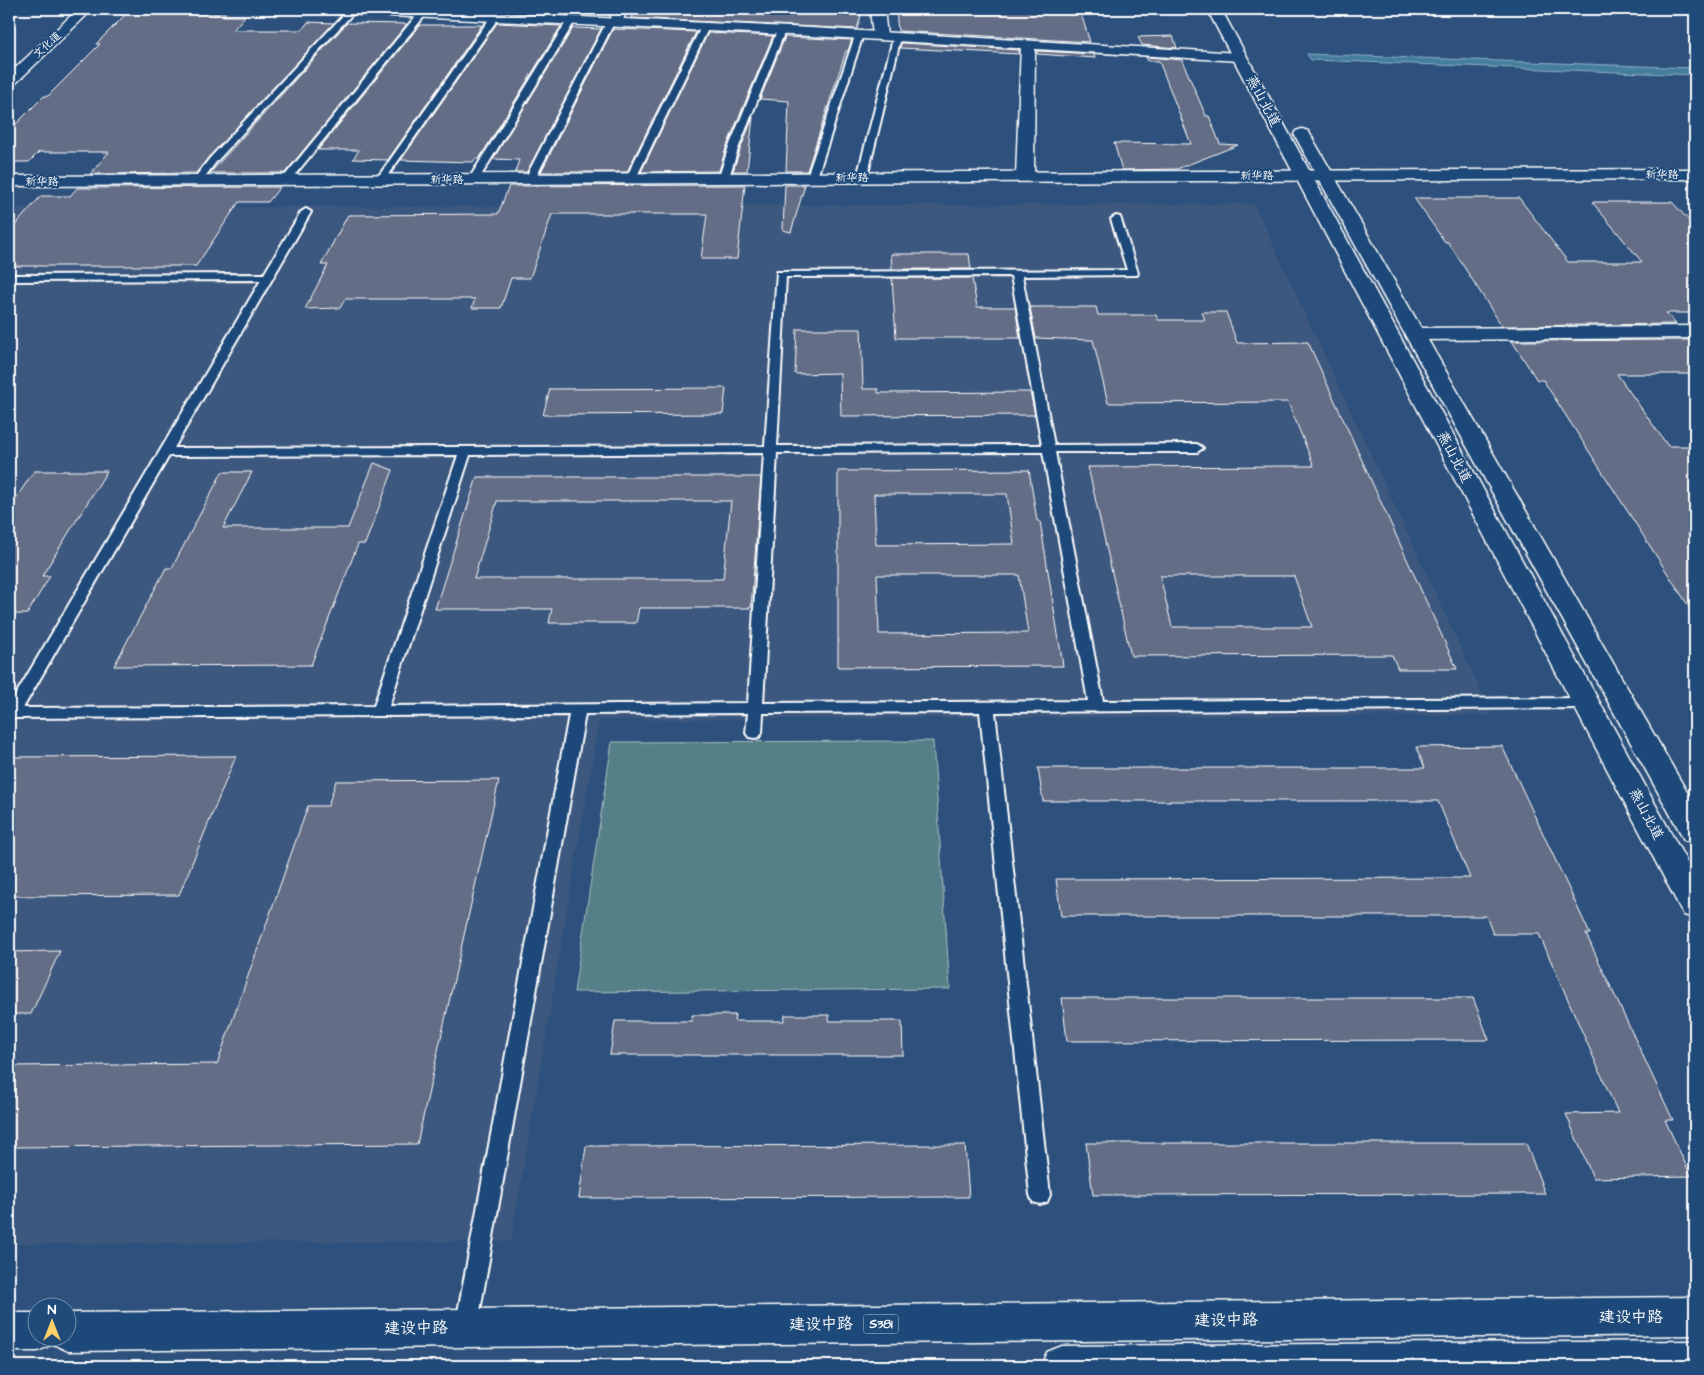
<svg xmlns="http://www.w3.org/2000/svg" width="1704" height="1375" font-family="'Architects Daughter','LXGW WenKai TC',sans-serif">
<style>
.built{fill:#3e597f}
.green{fill:#578087;stroke:#abc0c3}
.water{fill:#457d9f;stroke:#8fb1c5}
.building{fill:#646d85;stroke:#fff;fill-rule:evenodd}
.lines{fill:none;stroke-linecap:round;stroke-linejoin:round}
.lane-casing{stroke:#fff;stroke-width:4}
.street-casing{stroke:#fff;stroke-width:3}
.secondary-casing{stroke:#fff;stroke-width:3}
.primary-casing{stroke:#fff;stroke-width:3}
.lane{fill:#1f4a7a;fill-rule:evenodd}
.street{fill:#1f4a7a;fill-rule:evenodd}
.secondary{fill:#1f4a7a;fill-rule:evenodd}
.primary{fill:#1f4a7a;fill-rule:evenodd}
.labels{text-anchor:middle;dominant-baseline:central;stroke-width:4;stroke-linejoin:round;paint-order:stroke}
.far-street-label{font-size:11px;fill:#fff;stroke:#1f4a7a}
.shield{fill:#1f4a7a;stroke:#bcc9d7;stroke-width:1}
.shield-label{font-size:12px;font-weight:bold;fill:#fff}
.street-label{font-size:14px;fill:#fff;stroke:#1f4a7a}
.near-street-label{font-size:16px;fill:#fff;stroke:#1f4a7a}
</style>
<rect width="100%" height="100%" fill="#2d517c"/>
<filter id="ink" filterUnits="userSpaceOnUse"><feTurbulence type="fractalNoise" baseFrequency=".02" numOctaves="2"/><feDisplacementMap in="SourceGraphic" scale="10" xChannelSelector="R" yChannelSelector="G"/><feConvolveMatrix kernelMatrix="1 2 1 2 8 2 1 2 1" color-interpolation-filters="sRGB"/></filter>
<g filter="url(#ink)">
<path class="built" d="M1254,204l238,511 -893,5 -88,521 -502,3v-1036z"/>
<path class="green" d="M933,741l17,248 -376,3 38,-250z"/>
<path class="water" d="M1307,54l388,14v7l-384,-15z"/>
<g class="building">
<path d="M634,9h229l-6,20 -225,-11z"/>
<path d="M1031,9v2h49l10,31 -192,-11 -2,-21z"/>
<path d="M127,13h99l-3,3h22l-12,14h69l6,-8 26,1 -125,134 -13,16 -106,1 19,-22h-70l-10,10h-20v-31l35,-35h4l52,-52h-4z"/>
<path d="M347,23l60,1 -122,149h-75z"/>
<path d="M497,23l64,3 -82,133h-4l-2,3 -72,-2z"/>
<path d="M420,25h62l-94,135 -35,-1 6,-9h-41z"/>
<path d="M573,28l28,1 -74,143h-12l4,-12 -26,-1z"/>
<path d="M613,29l83,3 -69,140h-86z"/>
<path d="M708,33l65,3 -47,112 -7,23 -78,1z"/>
<path d="M1173,36l4,12 -35,-3 -4,-8z"/>
<path d="M785,37l67,3 -4,11h-2l-39,120h-21l3,-70 -29,-2z"/>
<path d="M901,43l118,7v4l-119,-6z"/>
<path d="M1037,51l57,3 1,4 -58,-4z"/>
<path d="M1146,57l36,3 24,56h3l11,28 18,1 -61,24 -55,1 -8,-27 77,1 -32,-83h-11z"/>
<path d="M753,117l-6,54h-14l7,-21z"/>
<path d="M745,185l-8,74h-36l6,-45h-155l-22,64h-19l-10,30h-29l3,-9h-130l-5,9 -35,1 23,-44h-7l27,-50 150,-1 11,-28z"/>
<path d="M785,185h20l-14,47 -8,-2z"/>
<path d="M280,187l-12,15h-29l-43,64h-187v-34l32,-36h29l7,-8z"/>
<path d="M1414,198h105l49,64h74l-50,-60h80l23,25v86h-29l10,11 -174,2 -54,-84h-3z"/>
<path d="M891,254h78l2,15h-79z"/>
<path d="M892,278h80l5,29h38l5,31h-124z"/>
<path d="M1030,307h66l2,8h58l2,5h47l-3,-8h24l11,31 71,-1 149,327h-59l-6,-14 -261,1 -43,-189 226,-1 -26,-64 -180,1 -15,-63 -57,-2zM1160,576h134l18,51h-140z"/>
<path d="M797,329h64l2,60h15v4l152,-1 5,23 -194,1 -1,-43 -45,1z"/>
<path d="M1689,340l6,7v27h-78l51,72h27v170l-152,-236h-6l-25,-39z"/>
<path d="M726,388l-3,26 -180,1 7,-26z"/>
<path d="M374,463l19,7 -28,74h-7l-47,121 -197,1 52,-98h6l50,-96h30l-29,56h125z"/>
<path d="M1029,470l8,51h3l23,145 -225,1v-196zM874,494h133l7,50 -138,1zM877,575h142l9,58 -149,1z"/>
<path d="M34,471h73l-65,105h8l-23,38h-18v-105z"/>
<path d="M477,477h284l-10,131h-112l-3,15h-87l3,-14h-117zM497,501h234l-8,78h-249z"/>
<path d="M1502,746l88,188h-4l87,186h-8l26,56 -98,2 -27,-64 52,-1 -79,-179h-46l-7,-18h-425l-5,-37 414,-1 -32,-77h-395l-5,-33h387l-9,-21z"/>
<path d="M236,756l-57,139 -170,1v-139z"/>
<path d="M499,780l-82,364 -408,3v-81l208,-2 91,-258h20l8,-25z"/>
<path d="M60,951l-29,63h-22v-62z"/>
<path d="M1062,998h411l16,42 -422,1z"/>
<path d="M692,1015h43l-1,6h50l1,-6h44v6h73l1,34h-293l5,-34h77z"/>
<path d="M1086,1143h440l19,51 -452,1z"/>
<path d="M965,1145l4,52 -390,1 7,-52z"/>
</g>
<g class="lines">
<g class="lane-casing">
<g id="lane">
<path d="M349,9l7,1 -140,152 -15,20h-6l-2,-2 17,-22z"/>
<path d="M420,11l7,2 -138,169h-6v-4z"/>
<path d="M492,15l7,2 -115,164h-6v-4z"/>
<path d="M568,19l7,2 -96,158 -5,3 -3,-1 -2,-2z"/>
<path d="M607,21l7,2 -79,156 -5,3 -3,-1 -2,-2z"/>
<path d="M702,25l7,2 -73,151 -2,2h-6l-2,-2z"/>
<path d="M778,29l7,2 -47,118 -9,28 -5,3 -3,-1 -2,-2 9,-28z"/>
<path d="M856,33l7,2 -46,142 -5,3 -3,-1 -2,-2z"/>
<path d="M894,35l7,2 -34,140 -5,3 -5,-3z"/>
<path d="M306,209l5,3 -137,236 591,-2 12,-174 350,-2 -16,-51 5,-3 4,1 18,56 -1,2 -115,1 32,169 143,-1 6,4 -6,4h-142l48,249 484,-3 5,1 3,4 -3,4 -5,1 -592,4 55,483 -3,7 -7,2 -7,-2 -3,-7 -50,-483 -217,1 -1,20 -3,4 -5,1 -5,-1 -3,-4 2,-20 -163,1 -108,614 -3,7 -8,4 -8,-4 -3,-7 114,-613 -560,3v-12l252,-426 -252,1v-6l255,-1 37,-62zM1011,276l31,169 -265,1 9,-169zM1043,452l45,249 -325,2 14,-250zM764,453l-16,250 -359,3 81,-251zM458,455l-84,251 -351,2 146,-252z"/>
</g>
</g>
<g class="street-casing">
<g id="street">
<path d="M613,9h14l-6,17h-10l-2,-3z"/>
<path d="M870,9h14l3,27 -2,3h-10l-2,-3z"/>
<path d="M1028,41l5,1 2,3 -1,131 -3,4 -6,1 -6,-1 -3,-4 5,-131 2,-3z"/>
<path d="M1695,326v12l-280,2 -7,-2 -3,-4 3,-4 7,-2z"/>
</g>
</g>
<g class="secondary-casing">
<g id="secondary">
<path d="M78,9h15l-79,76 -5,2v-13z"/>
<path d="M319,9h91l401,19 428,25 5,1 2,3 -2,3 -5,1 -428,-25 -485,-23z"/>
<path d="M1695,169v10l-1686,7v-10z"/>
</g>
</g>
<g class="primary-casing">
<g id="primary">
<path d="M1207,9h14l474,868v41l-11,-3 -5,-9z"/>
<path d="M1302,129l6,2 2,3 385,672v37l-11,-3 -4,-8 -386,-698 2,-3z"/>
<path d="M1695,1297v38l-1627,16 -15,-7 -15,7h-29v-38h29v25h30v-25z"/>
<path d="M1695,1341v25h-654l6,-14 15,-6z"/>
</g>
</g>
<use href="#lane" class="lane"/>
<use href="#street" class="street"/>
<use href="#secondary" class="secondary"/>
<use href="#primary" class="primary"/>
</g>
</g>
<g class="labels">
<g class="far-street-label">
<text transform="translate(47 45) rotate(-43)">文化道</text>
<text x="1662" y="174">新华路</text>
<text x="1257" y="175">新华路</text>
<text x="852" y="177">新华路</text>
<text x="447" y="179">新华路</text>
<text x="42" y="181">新华路</text>
</g>
<rect class="shield" x="863.5" y="1314.5" width="35" height="19" rx="4"/>
<g class="shield-label">
<text x="881" y="1324">S381</text>
</g>
<g class="street-label">
<text transform="translate(1263 101) rotate(62)">燕山北道</text>
<text transform="translate(1454 457) rotate(62)">燕山北道</text>
<text transform="translate(1646 814) rotate(62)">燕山北道</text>
</g>
<g class="near-street-label">
<text x="1631" y="1317">建设中路</text>
<text transform="translate(1226 1320) rotate(-1)">建设中路</text>
<text transform="translate(821 1324) rotate(-1)">建设中路</text>
<text transform="translate(416 1328) rotate(-1)">建设中路</text>
</g>
</g>
<rect width="1704" height="1375" fill="none" stroke="#1f4a7a" stroke-width="30"/>
<rect x="15" y="15" width="1674" height="1345" fill="none" stroke="#fff" stroke-width="2" filter="url(#ink)"/>
<g transform="translate(52 1322)"><circle r="24" fill="#1f4a7a" stroke="#7992af"/>
<path d="M0-4L9 19L0 12L-9 19Z" fill="#ffd166"/>
<text y="-8" font-size="14" font-weight="bold" text-anchor="middle" fill="#ffffff">N</text>
</g>
</svg>
